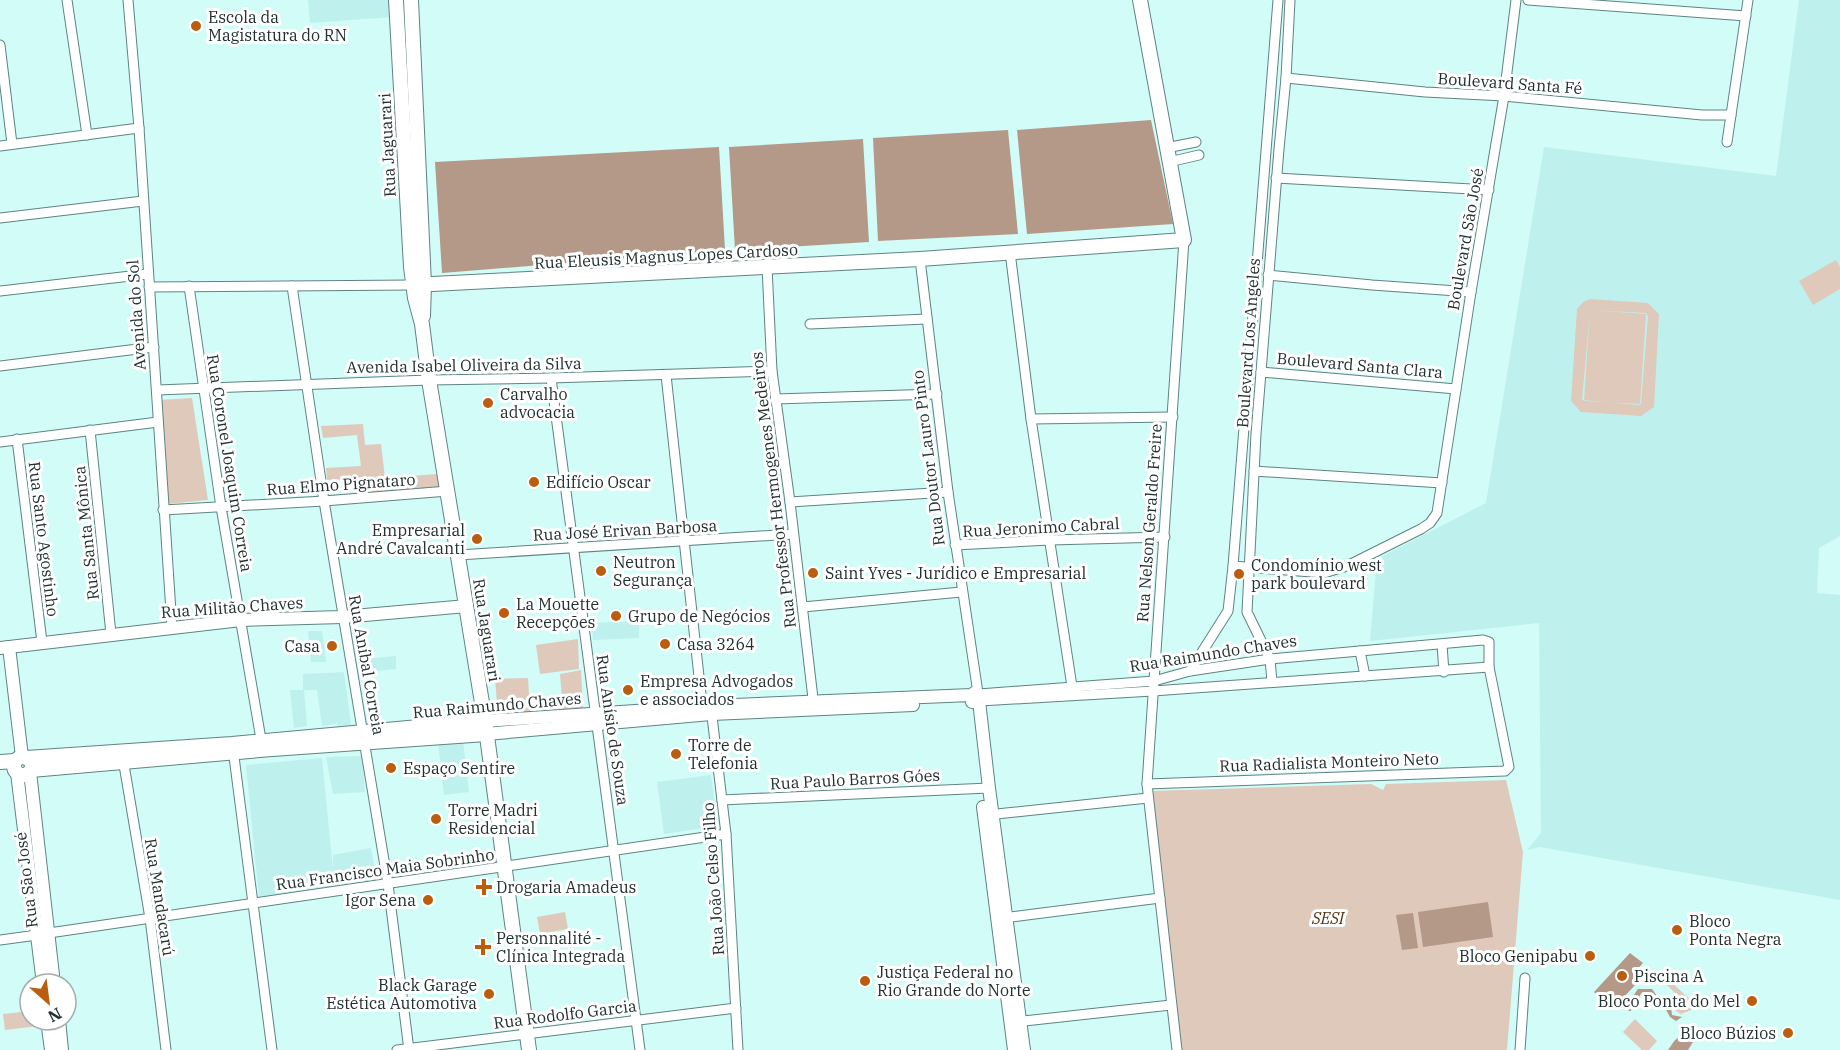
<svg xmlns="http://www.w3.org/2000/svg" width="1840" height="1050" font-family="'IBM Plex Serif',serif">
<style>
.built{fill:#bef1ed}
.green{fill:#dfc9bb;fill-rule:evenodd}
.water{fill:#b49888}
.lines{fill:none;stroke-linecap:round;stroke-linejoin:round}
.minor-casing{stroke:#5e8482;stroke-width:11}
.tertiary-casing{stroke:#5e8482;stroke-width:14}
.secondary-casing{stroke:#5e8482;stroke-width:16}
.minor{stroke:#fff;stroke-width:9}
.tertiary{stroke:#fff;stroke-width:12}
.secondary{stroke:#fff;stroke-width:14}
.poi-dot{fill:#ba5d0e;stroke:#fff;stroke-width:2}
.labels{text-anchor:middle;dominant-baseline:central;stroke-width:6;stroke-linejoin:round;paint-order:stroke}
.poi-label{font-size:16px;fill:#20302f;stroke:#fff;text-anchor:start}
.street-label{font-size:16px;fill:#20302f;stroke:#fff}
.park-label{font-size:16px;font-style:italic;fill:#552d11;stroke:#fff}
</style>
<rect width="100%" height="100%" fill="#d1fcf8"/>
<g class="built">
<path d="M308,0h84l1,17 -83,6z"/>
<path d="M1799,0h41v536l-21,12 -2,45 23,2v305l-300,-53 -13,3 14,-17 -2,-210 -169,18 7,-82 109,-56 58,-356 232,29z"/>
<path d="M639,621v17l-46,2 -1,-17z"/>
<path d="M308,631h14l4,31h-15z"/>
<path d="M396,656v13l-32,3 -1,-13z"/>
<path d="M344,672l7,53 -14,1 -1,-7v5l-14,2 -5,-36h-13l3,36 -13,2 -4,-38h13v-16z"/>
<path d="M463,740l6,52 -25,3 -6,-53z"/>
<path d="M362,756l3,36 -32,2 -7,-37z"/>
<path d="M322,758l11,112v-15l38,-7 6,34 -118,16 -13,-133z"/>
<path d="M711,775l7,51 -54,8 -7,-52z"/>
</g>
<g class="green">
<path d="M1836,260l4,7v22l-27,16 -14,-24z"/>
<path d="M1590,299l58,4 11,11 -5,93 -13,9 -60,-4 -10,-11 6,-92 6,-7zM1590,310l56,3 2,3 -7,88 -2,1 -57,-5 8,-89 -6,90 56,3 6,-90z"/>
<path d="M192,398l16,102 -42,4 -7,-104z"/>
<path d="M363,424l2,21 16,-1 4,34 52,-4 2,14 -107,12 -1,-5 41,-2 -1,-15 -44,2 -1,-12 35,-2 -4,-31 -34,3 -2,-12z"/>
<path d="M578,639l1,30 -39,5 -4,-29z"/>
<path d="M581,670l2,39 -20,2 -3,-37z"/>
<path d="M528,678l2,33 -32,3 -3,-35z"/>
<path d="M1506,780l17,72 -16,198h-326l-30,-259 220,-7 12,6 3,-6z"/>
<path d="M565,912l3,17 -28,5 -3,-17z"/>
<path d="M1665,977l34,30 -18,7 -5,-3 -6,-11 5,-7 -13,-13z"/>
<path d="M30,1011v9h8v6l-33,4 -2,-16z"/>
<path d="M1635,1019l22,22 -8,9h-7l-19,-18z"/>
</g>
<g class="water">
<path d="M1151,120l22,104 -146,10 -10,-104z"/>
<path d="M1008,130l10,104 -140,7 -5,-103z"/>
<path d="M863,139l6,103 -134,8 -6,-103z"/>
<path d="M719,147l6,103 -283,23 -7,-111z"/>
<path d="M1488,902l5,35 -70,10 -5,-35z"/>
<path d="M1413,913l5,35 -16,2 -6,-35z"/>
<path d="M1630,953l13,10 -8,9 3,2 -4,5 4,3 -16,17 -5,-4 -3,4 -3,-2 -5,6 -12,-11z"/>
<path d="M1638,989h14l9,12 10,6 1,8 10,2 -6,4 -6,-4 -6,-11 -3,1 -4,-5 -16,-8 -6,11 -4,1v5h-2l-5,-7 7,-5z"/>
<path d="M1693,1028l4,2 1,4 -10,16h-20l7,-10z"/>
</g>
<g class="lines">
<g class="minor-casing">
<g id="minor">
<path d="M67,0l20,135"/>
<path d="M128,0l11,128 33,499"/>
<path d="M1528,0l218,16"/>
<path d="M0,45l12,99"/>
<path d="M1286,78l139,14 79,4 198,19h29"/>
<path d="M1727,142l21,-142"/>
<path d="M0,146l139,-18"/>
<path d="M1166,148l30,-6"/>
<path d="M1169,162l30,-7"/>
<path d="M1276,178l213,12"/>
<path d="M0,218l143,-17"/>
<path d="M1010,252l21,167 42,274"/>
<path d="M920,259l28,233 30,201"/>
<path d="M767,267l5,104 18,131 24,205"/>
<path d="M1268,275l104,10 99,7"/>
<path d="M189,286l32,221 41,238"/>
<path d="M292,286l32,215 64,383 21,166"/>
<path d="M149,287l264,-2"/>
<path d="M0,291l148,-17"/>
<path d="M810,324l117,-5"/>
<path d="M0,366l154,-19"/>
<path d="M1261,372l195,17"/>
<path d="M666,375l37,338"/>
<path d="M551,378l89,672"/>
<path d="M157,390l272,-10 122,-2 221,-7"/>
<path d="M775,399l162,-5"/>
<path d="M1031,419l142,-2"/>
<path d="M90,430l21,204"/>
<path d="M17,439l25,203"/>
<path d="M0,442l158,-20"/>
<path d="M1254,471l188,12"/>
<path d="M790,502l158,-10"/>
<path d="M163,510l161,-9 124,-10"/>
<path d="M955,545l95,-5 115,-3"/>
<path d="M458,555l335,-21"/>
<path d="M1233,566l91,7 23,-7 74,-37 9,-6 7,-10 34,-221 33,-196 12,-96"/>
<path d="M803,607l158,-15"/>
<path d="M1442,645l2,27"/>
<path d="M1360,651l5,25"/>
<path d="M1190,671l38,-60 5,-45 45,-566"/>
<path d="M1272,682l-2,-23 -23,-47 9,-178 23,-285 7,-71 4,-78"/>
<path d="M979,694l175,-13 36,-10 80,-12 213,-19 6,2v25l20,100 -4,4 -358,13"/>
<path d="M980,701l173,-10 336,-24"/>
<path d="M711,708l15,126 12,216"/>
<path d="M233,749l39,301"/>
<path d="M123,759l27,159 16,132"/>
<path d="M722,800l267,-12"/>
<path d="M987,815l161,-17"/>
<path d="M1003,918l157,-20"/>
<path d="M49,933l677,-99"/>
<path d="M0,940l37,-5"/>
<path d="M1015,1022l156,-17"/>
<path d="M397,1050l339,-42"/>
<path d="M1177,1050l-30,-266 37,-544"/>
<path d="M1520,1050l5,-72"/>
</g>
</g>
<g class="tertiary-casing">
<g id="tertiary">
<path d="M9,647l13,110"/>
<path d="M0,648l241,-28 101,-3 125,-11"/>
<path d="M979,701l10,87 35,262"/>
<path d="M485,721l225,-15 261,-11 5,-3 4,4 -1,5 -7,1 -1,-7"/>
<path d="M486,734l225,-20 202,-9"/>
<path d="M30,772l24,212"/>
<path d="M17,773l26,211"/>
<path d="M983,807l31,243"/>
<path d="M47,1020l4,30"/>
<path d="M59,1020l3,30"/>
</g>
</g>
<g class="secondary-casing">
<g id="secondary">
<path d="M396,0l15,267 4,31 7,26 7,56 56,341 44,329"/>
<path d="M411,0l13,284 -1,32"/>
<path d="M413,285l507,-26 264,-19 -44,-240"/>
<circle cx="23" cy="766" r="9"/>
<path d="M26,758l206,-14 253,-23"/>
<path d="M0,762l15,-1"/>
<path d="M31,770l241,-21 214,-15"/>
</g>
</g>
<use href="#minor" class="minor"/>
<use href="#tertiary" class="tertiary"/>
<use href="#secondary" class="secondary"/>
</g>
<g class="poi-dot">
<circle cx="196" cy="26" r="6"/>
<circle cx="488" cy="403" r="6"/>
<circle cx="534" cy="482" r="6"/>
<circle cx="477" cy="539" r="6"/>
<circle cx="601" cy="571" r="6"/>
<circle cx="813" cy="573" r="6"/>
<circle cx="1239" cy="574" r="6"/>
<circle cx="504" cy="613" r="6"/>
<circle cx="616" cy="616" r="6"/>
<circle cx="665" cy="644" r="6"/>
<circle cx="332" cy="646" r="6"/>
<circle cx="628" cy="690" r="6"/>
<circle cx="676" cy="754" r="6"/>
<circle cx="391" cy="768" r="6"/>
<circle cx="436" cy="819" r="6"/>
<path d="M481 878h6v6h6v6h-6v6h-6v-6h-6v-6h6z"/>
<circle cx="428" cy="900" r="6"/>
<circle cx="1677" cy="930" r="6"/>
<path d="M480 938h6v6h6v6h-6v6h-6v-6h-6v-6h6z"/>
<circle cx="1590" cy="956" r="6"/>
<circle cx="1622" cy="976" r="6"/>
<circle cx="865" cy="981" r="6"/>
<circle cx="489" cy="994" r="6"/>
<circle cx="1752" cy="1001" r="6"/>
<circle cx="1788" cy="1033" r="6"/>
</g>
<g class="labels">
<g class="poi-label">
<text x="208" y="17">Escola da<tspan x="208" dy="18">Magistatura do RN</tspan></text>
<text x="500" y="394">Carvalho<tspan x="500" dy="18">advocacia</tspan></text>
<text x="546" y="482">Edifício Oscar</text>
<text x="465" y="530" text-anchor="end">Empresarial<tspan x="465" dy="18">André Cavalcanti</tspan></text>
<text x="613" y="562">Neutron<tspan x="613" dy="18">Segurança</tspan></text>
<text x="1251" y="565">Condomínio west<tspan x="1251" dy="18">park boulevard</tspan></text>
<text x="825" y="573">Saint Yves - Jurídico e Empresarial</text>
<text x="516" y="604">La Mouette<tspan x="516" dy="18">Recepções</tspan></text>
<text x="628" y="616">Grupo de Negócios</text>
<text x="677" y="644">Casa 3264</text>
<text x="320" y="646" text-anchor="end">Casa</text>
<text x="640" y="681">Empresa Advogados<tspan x="640" dy="18">e associados</tspan></text>
<text x="688" y="745">Torre de<tspan x="688" dy="18">Telefonia</tspan></text>
<text x="403" y="768">Espaço Sentire</text>
<text x="448" y="810">Torre Madri<tspan x="448" dy="18">Residencial</tspan></text>
<text x="496" y="887">Drogaria Amadeus</text>
<text x="416" y="900" text-anchor="end">Igor Sena</text>
<text x="1689" y="921">Bloco<tspan x="1689" dy="18">Ponta Negra</tspan></text>
<text x="496" y="938">Personnalité -<tspan x="496" dy="18">Clínica Integrada</tspan></text>
<text x="1578" y="956" text-anchor="end">Bloco Genipabu</text>
<text x="877" y="972">Justiça Federal no<tspan x="877" dy="18">Rio Grande do Norte</tspan></text>
<text x="1634" y="976">Piscina A</text>
<text x="477" y="985" text-anchor="end">Black Garage<tspan x="477" dy="18">Estética Automotiva</tspan></text>
<text x="1740" y="1001" text-anchor="end">Bloco Ponta do Mel</text>
<text x="1776" y="1033" text-anchor="end">Bloco Búzios</text>
</g>
<g class="street-label">
<text transform="translate(1510 83) rotate(4)">Boulevard Santa Fé</text>
<text transform="translate(387 145) rotate(-93)">Rua Jaguarari</text>
<text transform="translate(1465 239) rotate(-80)">Boulevard São José</text>
<text transform="translate(666 256) rotate(-3)">Rua Eleusis Magnus Lopes Cardoso</text>
<text transform="translate(136 315) rotate(-94)">Avenida do Sol</text>
<text transform="translate(1248 343) rotate(-86)">Boulevard Los Angeles</text>
<text transform="translate(464 365) rotate(-1)">Avenida Isabel Oliveira da Silva</text>
<text transform="translate(1360 365) rotate(5)">Boulevard Santa Clara</text>
<text transform="translate(928 458) rotate(-97)">Rua Doutor Lauro Pinto</text>
<text transform="translate(230 463) rotate(81)">Rua Coronel Joaquim Correia</text>
<text transform="translate(341 484) rotate(-4)">Rua Elmo Pignataro</text>
<text transform="translate(773 490) rotate(-97)">Rua Professor Hermogenes Medeiros</text>
<text transform="translate(1149 523) rotate(-86)">Rua Nelson Geraldo Freire</text>
<text transform="translate(1041 527) rotate(-3)">Rua Jeronimo Cabral</text>
<text transform="translate(625 530) rotate(-3)">Rua José Erivan Barbosa</text>
<text transform="translate(86 533) rotate(-96)">Rua Santa Mônica</text>
<text transform="translate(44 539) rotate(83)">Rua Santo Agostinho</text>
<text transform="translate(232 607) rotate(-4)">Rua Militão Chaves</text>
<text transform="translate(487 630) rotate(81)">Rua Jaguarari</text>
<text transform="translate(1213 653) rotate(-9)">Rua Raimundo Chaves</text>
<text transform="translate(367 665) rotate(80)">Rua Aníbal Correia</text>
<text transform="translate(497 705) rotate(-5)">Rua Raimundo Chaves</text>
<text transform="translate(613 730) rotate(82)">Rua Anísio de Souza</text>
<text transform="translate(1329 762) rotate(-2)">Rua Radialista Monteiro Neto</text>
<text transform="translate(855 779) rotate(-3)">Rua Paulo Barros Góes</text>
<text transform="translate(385 869) rotate(-8)">Rua Francisco Maia Sobrinho</text>
<text transform="translate(713 879) rotate(-94)">Rua João Celso Filho</text>
<text transform="translate(26 880) rotate(-97)">Rua São José</text>
<text transform="translate(160 897) rotate(81)">Rua Mandacarú</text>
<text transform="translate(565 1014) rotate(-7)">Rua Rodolfo Garcia</text>
</g>
<g class="park-label">
<text x="1328" y="918">SESI</text>
</g>
</g>
<g transform="translate(48 1002) rotate(152)"><circle r="28" fill="#ffffff" stroke="#a6acac" stroke-width="1.5"/>
<path d="M0-4.5L10 22L0 15L-10 22Z" fill="#ba5d0e"/>
<text y="-9" font-size="16" font-weight="bold" text-anchor="middle" fill="#20302f">N</text>
</g>
</svg>
